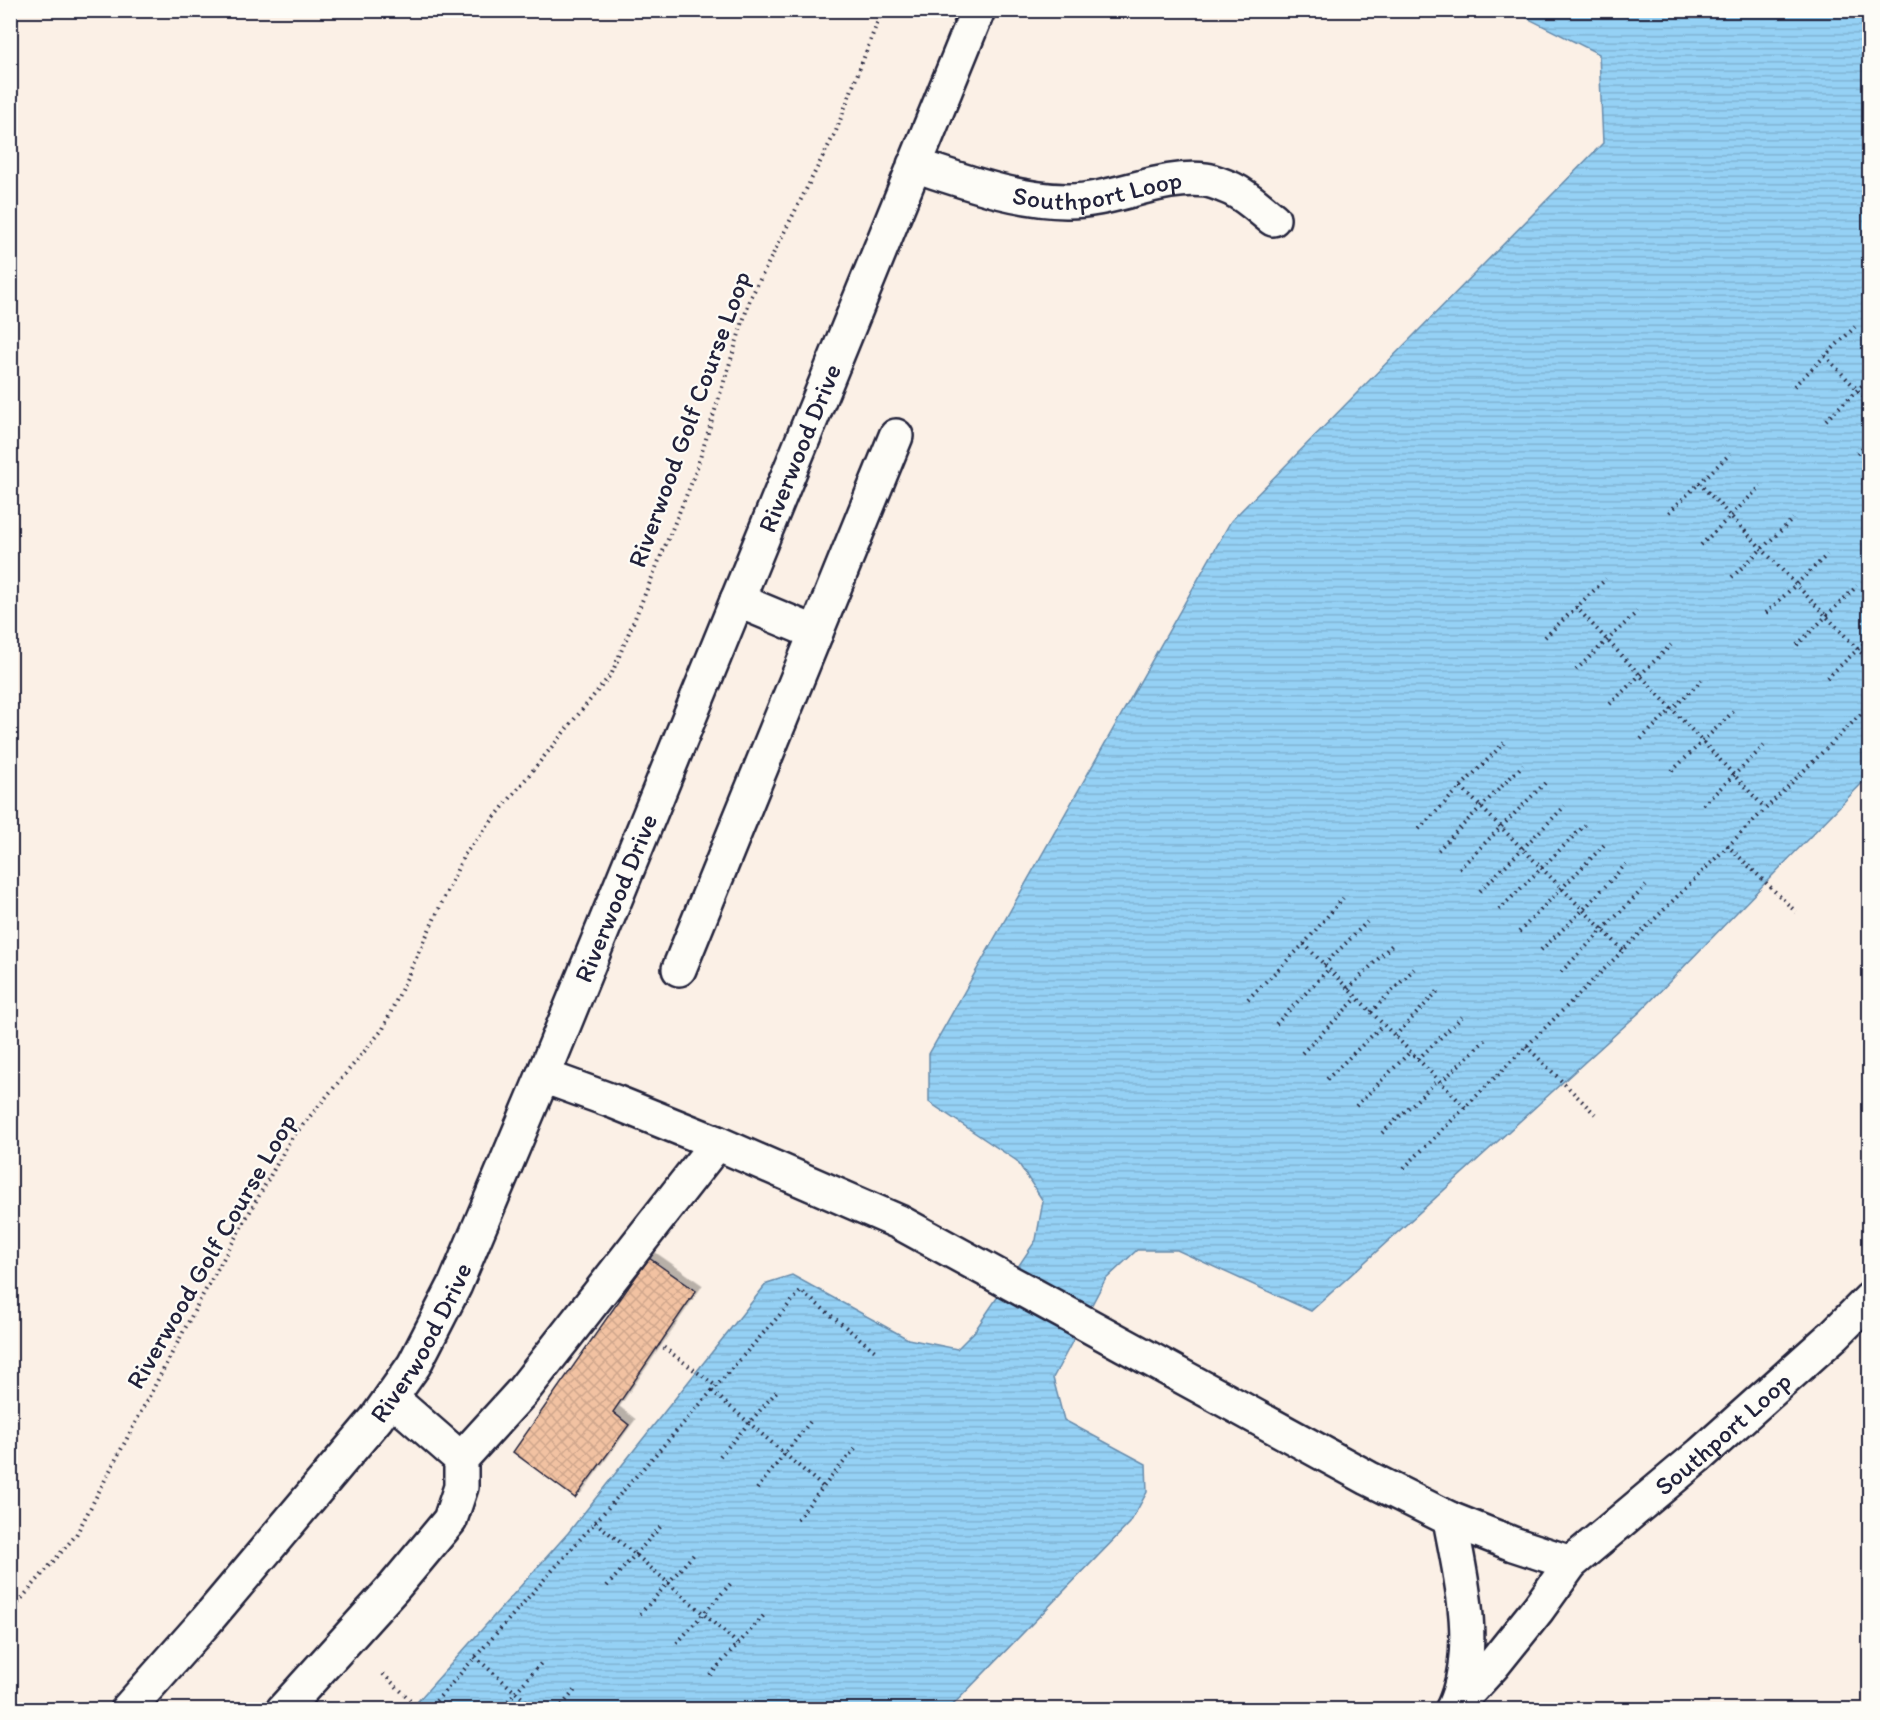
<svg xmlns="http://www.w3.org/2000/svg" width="1880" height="1720" font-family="Itim,sans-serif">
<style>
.water{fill:url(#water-rules);stroke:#678bab;stroke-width:1.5}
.building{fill:url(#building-cross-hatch);stroke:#22223b;stroke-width:1.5;filter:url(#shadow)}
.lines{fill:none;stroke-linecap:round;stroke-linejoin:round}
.minor-casing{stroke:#22223b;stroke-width:38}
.path{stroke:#22223b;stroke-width:4;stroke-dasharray:1.5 4.5;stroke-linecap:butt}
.minor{stroke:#fdfcf7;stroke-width:33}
.labels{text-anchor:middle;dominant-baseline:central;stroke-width:4.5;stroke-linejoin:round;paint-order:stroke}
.street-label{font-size:26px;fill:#22223b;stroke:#fdfcf7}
</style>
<defs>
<pattern id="water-rules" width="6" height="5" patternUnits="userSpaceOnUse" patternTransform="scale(1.5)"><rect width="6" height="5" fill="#95d1f5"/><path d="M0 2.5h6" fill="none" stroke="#80b3d3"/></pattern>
<pattern id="building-cross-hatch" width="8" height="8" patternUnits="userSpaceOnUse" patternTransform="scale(1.5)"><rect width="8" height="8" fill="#f2c2a2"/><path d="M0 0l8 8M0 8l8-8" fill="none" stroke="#cfa68c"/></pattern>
<filter id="shadow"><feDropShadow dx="5.5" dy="-5.5" stdDeviation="0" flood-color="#0004"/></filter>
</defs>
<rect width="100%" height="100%" fill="#fbf0e6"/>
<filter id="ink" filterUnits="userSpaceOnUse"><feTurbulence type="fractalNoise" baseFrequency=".0167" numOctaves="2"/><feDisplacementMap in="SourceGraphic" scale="12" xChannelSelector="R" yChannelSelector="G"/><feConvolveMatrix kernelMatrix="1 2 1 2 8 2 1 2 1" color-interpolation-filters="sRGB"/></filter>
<g filter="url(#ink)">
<path class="water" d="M1513,11h356v765l-228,235 -330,300 -134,-61h-40l-32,30 -52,98 11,42 82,44 1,28 -17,31 -181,186 -539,1 158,-177 199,-250 25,-8 116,64 49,10 17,-17 62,-92 7,-39 -26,-40 -88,-59v-48l302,-533 372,-378 -4,-89z"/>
<path class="building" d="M649,1258l47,33 -83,121 16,13 -54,73 -62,-46z"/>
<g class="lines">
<g class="minor-casing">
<g id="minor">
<path id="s1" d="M914,165c50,16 100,35 152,36 46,1 96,-27 140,-21 8,1 18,6 26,9 15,7 28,20 41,30"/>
<path d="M737,600l79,33"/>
<path d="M679,969l217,-533"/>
<path d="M543,1076l72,26 102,41 182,79 469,256 82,41c10,56 27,118 9,174 -2,6 -4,12 -7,17"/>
<path d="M391,1398l70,61"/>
<path d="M1450,1519l63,25 58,19"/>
<path id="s2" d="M1457,1704l36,-39 45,-56 33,-46 130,-109 133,-119 36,-36"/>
<path id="s3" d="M127,1710l79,-89 170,-202 38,-54 41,-80 88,-209 435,-1066"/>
<path d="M283,1710l112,-124 55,-66 11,-33v-28l61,-67 195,-249"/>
</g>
</g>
<g class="path">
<path d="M1825,356l45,47"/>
<path d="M1794,386l61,-59"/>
<path d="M1826,420l44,-42"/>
<path d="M1857,453l13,-12"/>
<path d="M1699,483l171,179"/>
<path d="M1669,512l61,-58"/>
<path d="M1701,545l60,-59"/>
<path d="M1732,577l61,-58"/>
<path d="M1576,607l189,201"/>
<path d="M1766,613l61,-58"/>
<path d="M1545,637l61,-58"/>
<path d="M1797,645l60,-59"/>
<path d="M1576,670l61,-58"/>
<path d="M1827,678l43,-40"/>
<path d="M1610,704l61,-59"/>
<path d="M1641,739l61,-59"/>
<path d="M1672,771l61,-59"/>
<path d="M1461,787l162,163"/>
<path d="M1703,805l61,-59"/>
<path d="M1419,829l85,-86"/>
<path d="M1727,845l69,67"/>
<path d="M1438,850l85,-85"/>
<path d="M1459,869l86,-86"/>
<path d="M1480,891l85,-85"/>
<path d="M1499,910l86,-85"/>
<path d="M1519,932l85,-87"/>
<path d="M1304,944l161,163"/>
<path d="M1541,950l42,-40 43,-46"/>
<path d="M1324,965l43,-43"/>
<path d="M1561,972l85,-86"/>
<path d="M1348,989l44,-44"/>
<path d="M1248,999l56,-55 39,-46"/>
<path d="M1371,1012l43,-43"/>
<path d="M1276,1024l53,-55"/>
<path d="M1395,1036l43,-45"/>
<path d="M1526,1046l69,68"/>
<path d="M1302,1053l55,-55"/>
<path d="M1418,1059l44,-42"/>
<path d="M1327,1079l56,-54"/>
<path d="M1441,1082l44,-42"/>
<path d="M1356,1106l54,-54"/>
<path d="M1382,1133l56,-53"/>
<path d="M1404,1168l466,-463"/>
<path d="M659,1344l57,42"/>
<path d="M712,1391l111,96"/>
<path d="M720,1456l57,-65"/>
<path d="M757,1489l53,-67"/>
<path d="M797,1519l60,-73"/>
<path d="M595,1522l40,32 103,90"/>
<path d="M607,1586l56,-62"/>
<path d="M10,1612l66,-77 124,-235 91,-161 92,-110 81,-174 148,-182 82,-196 56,-178 86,-168 46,-121"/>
<path d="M640,1614l56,-62"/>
<path d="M677,1643l56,-62"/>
<path d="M475,1657l61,53"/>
<path d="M383,1674l38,36"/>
<path d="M710,1675l56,-62"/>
<path d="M428,1710l373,-419 74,60"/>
<path d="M500,1710l43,-49"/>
<path d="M558,1710l18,-21"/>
</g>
<use href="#minor" class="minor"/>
</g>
</g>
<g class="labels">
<g class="street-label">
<text stroke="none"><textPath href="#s1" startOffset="189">Southport Loop</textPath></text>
<text transform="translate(689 419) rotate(-70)">Riverwood Golf Course Loop</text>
<text stroke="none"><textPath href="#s3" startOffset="1444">Riverwood Drive</textPath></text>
<text stroke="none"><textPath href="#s3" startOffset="958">Riverwood Drive</textPath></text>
<text transform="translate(211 1251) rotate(-60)">Riverwood Golf Course Loop</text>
<text stroke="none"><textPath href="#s3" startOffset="472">Riverwood Drive</textPath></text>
<text stroke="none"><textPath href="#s2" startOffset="381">Southport Loop</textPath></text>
</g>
</g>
<rect width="1880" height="1720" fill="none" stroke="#fdfcf7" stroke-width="36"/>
<rect x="18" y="18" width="1844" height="1684" fill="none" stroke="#22223b" stroke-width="2" filter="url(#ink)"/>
</svg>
